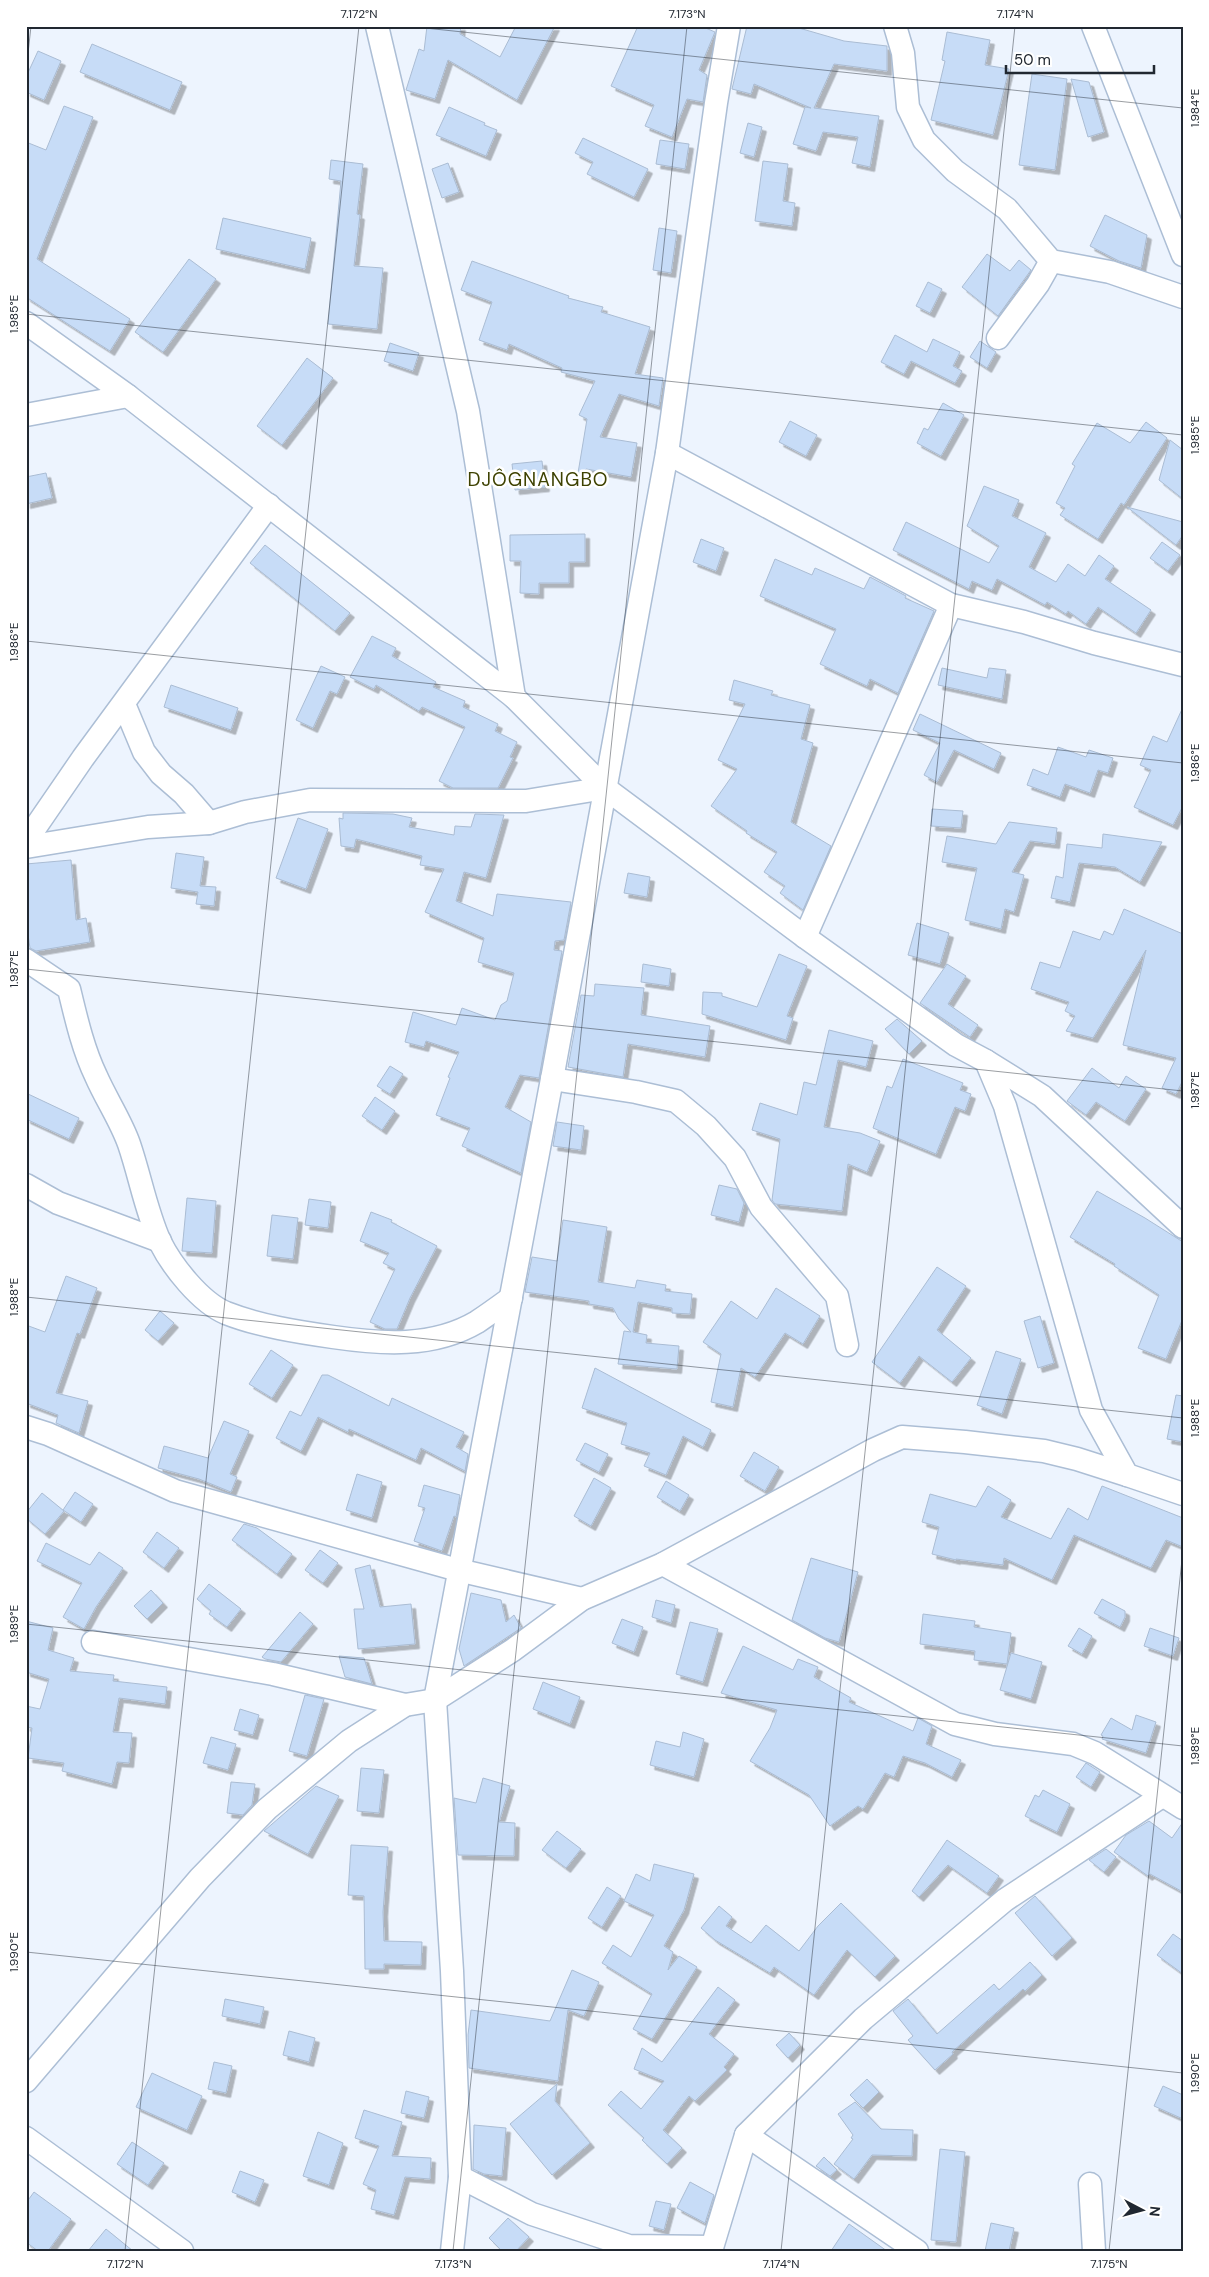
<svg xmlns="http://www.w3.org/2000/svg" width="1209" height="2277" font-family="'DM Sans',sans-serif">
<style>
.building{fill:#c7dcf7;stroke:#aabcd3;filter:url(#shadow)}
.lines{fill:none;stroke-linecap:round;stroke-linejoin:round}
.minor-casing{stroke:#acbed5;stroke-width:25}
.minor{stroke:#fff;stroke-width:22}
.ticks{fill:none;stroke:#212831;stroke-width:1;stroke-opacity:0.45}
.labels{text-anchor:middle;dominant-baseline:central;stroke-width:5;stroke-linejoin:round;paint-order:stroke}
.quarter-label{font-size:19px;letter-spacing:1px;fill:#3e4202;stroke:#fff}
.neatline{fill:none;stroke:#212831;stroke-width:2}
.ticks-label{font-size:12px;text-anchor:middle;fill:#212831}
</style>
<defs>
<filter id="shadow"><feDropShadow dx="4.5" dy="4.5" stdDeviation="0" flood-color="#0004"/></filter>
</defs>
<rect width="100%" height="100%" fill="#edf4fe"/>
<g class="building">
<path d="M427,26h34l-1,8 40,23 16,-31h39l-38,74 -69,-40 -13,39 -29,-9 13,-41 5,2z"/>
<path d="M638,26h63l14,6 -16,38 8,5 -4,27 -16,-3 -15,38 -27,-11 9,-21 -43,-19z"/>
<path d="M747,26h45l52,15 43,5v25l-53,-7 -20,44 65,8 -9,51 -18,-4 6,-26 -35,-5 -7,19 -23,-7 12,-37 6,1 -57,-24 -3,10 -19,-5z"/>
<path d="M947,32l43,8 -5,25 24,4 -16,66 -62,-15 14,-59 -3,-1z"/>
<path d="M92,44l90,38 -12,28 -90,-38z"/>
<path d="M38,51l23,10 -17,39 -18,-8v-15z"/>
<path d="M1032,74l35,5 -12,91 -36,-5z"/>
<path d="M1071,79l18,3 15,50 -16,5z"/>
<path d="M64,106l29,11 -56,142 93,60 -20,32 -84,-54v-155l20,8z"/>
<path d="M449,107l36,16 -1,2 13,5 -11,26 -50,-21z"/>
<path d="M748,123l14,4 -8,30 -14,-4z"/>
<path d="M583,138l65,31 -14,28 -47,-23 6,-12 -18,-9z"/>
<path d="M660,140l29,4 -4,25 -29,-5z"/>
<path d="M331,160l32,4 -6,50 3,1 -6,51 29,2 -6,61 -49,-5 13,-143 -12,-2z"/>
<path d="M763,161l25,3 -5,37 12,2 -3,23 -37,-5z"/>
<path d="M448,163l11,29 -17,6 -10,-29z"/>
<path d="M1105,215l42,20 -6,33 -22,-7 -29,-15z"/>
<path d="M223,218l88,20 -6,31 -89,-20z"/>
<path d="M659,228l18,3 -6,42 -18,-3z"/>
<path d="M987,254l23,17 9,-11 12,10 -33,46 -36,-29z"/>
<path d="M189,259l27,20 -53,73 -28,-20z"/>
<path d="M472,261l97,35 -1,2 35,9 -2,5 49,15 -15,47 28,4 -4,28 -40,-12 -19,43 37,6 -6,34 -45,-8 -2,5 -6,-1 9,-54 -8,-4 16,-34 -34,-9 1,-4 -53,-24 -2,6 -28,-10 13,-38 -31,-12z"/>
<path d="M928,282l14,7 -12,24 -14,-7z"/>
<path d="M895,335l32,17 6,-13 27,13 -7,14 9,5 -7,12 -44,-22 -7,13 -23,-12z"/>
<path d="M980,341l16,11 -9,16 -17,-11z"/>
<path d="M390,343l29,10 -6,18 -29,-10z"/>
<path d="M307,358l26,20 -51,67 -25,-19z"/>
<path d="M943,403l21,12 -23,41 -24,-13 7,-15 4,2z"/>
<path d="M790,421l27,14 -11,21 -27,-14z"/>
<path d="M1146,422l21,16 -43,67 -3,-2 -23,36 -38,-24 5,-7 -9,-5 19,-37 -3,-2 25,-41 33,20z"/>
<path d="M1170,440l13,10v49l-24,-19z"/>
<path d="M542,461l3,26 -30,3 -3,-26z"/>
<path d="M46,473l6,25 -26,6v-27z"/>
<path d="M984,486l35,14 -7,16 34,17 -17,34 27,15 12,-18 17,12 14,-21 15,11 -9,13 46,31 -15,23 -38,-26 -12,17 -18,-13 -2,3 -19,-12 -2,3 -48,-26 -5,11 -20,-9 -3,8 -76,-39 13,-28 83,41 10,-17 -32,-20z"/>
<path d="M1127,507l56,15v13l-7,10z"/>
<path d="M585,534v28h-16v21h-30v11l-19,-1 1,-32h-11v-26z"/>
<path d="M701,539l23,9 -8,23 -23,-9z"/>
<path d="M1162,542l18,13 -12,16 -18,-13z"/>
<path d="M265,545l85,68 -15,18 -85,-68z"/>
<path d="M775,559l37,16 3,-7 49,21 6,-12 36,19 -1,2 29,13 -36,82 -28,-14 -3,7 -47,-22 16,-35 -76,-33z"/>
<path d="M372,636l24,12 -4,8 44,26 -3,5 32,14 -2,6 35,17 -3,7 22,11 -7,15 3,1 -15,30h-45l-14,-7 26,-54 -43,-20 -3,4 -43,-26 -2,4 -24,-12z"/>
<path d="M321,666l24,11 -8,17 -7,-3 -17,37 -17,-8z"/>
<path d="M942,668l45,10 2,-10 17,2 -4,29 -64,-14z"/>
<path d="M734,680l39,11 -2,4 39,10 -9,34 12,4 -22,79 40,24 -28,64 -23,-17 5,-7 -21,-14 13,-20 -31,-19 1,-2 -36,-25 26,-37 -19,-9 27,-56 -16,-4z"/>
<path d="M171,685l67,23 -7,22 -67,-23z"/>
<path d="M1183,707v99l-10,19 -39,-18 17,-37 -11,-5 13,-29 14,6z"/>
<path d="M920,714l81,39 -7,16 -40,-19 -17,32 -13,-7 16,-32 -27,-13z"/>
<path d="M1058,747l28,10 3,-7 24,8 -5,15 -10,-3 -8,23 -25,-9 -5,13 -33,-12 6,-16 15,6z"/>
<path d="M932,809l31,2 -2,17 -30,-2z"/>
<path d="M343,813l50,1 19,4 -3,9 45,8 1,-9 16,1 4,-13 29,1 -18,63 -22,-6 -8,29 37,15 4,-22 74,8 -7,38 -9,1 -1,9 8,1 -23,127 -19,-3 -15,32 26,15 -10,51 -59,-27 8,-18 -34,-13 14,-37 -2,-1 11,-25 -33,-11 -2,6 -19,-5 8,-30 43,13 6,-17 33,12 6,-15 6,-4 7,-28 -36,-11 6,-24 -59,-26 19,-43 -24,-4 2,-9 -66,-17 -2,9 -13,-2 -2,-28 4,1z"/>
<path d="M298,818l30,11 -22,60 -30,-11z"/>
<path d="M1009,822l48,6 -2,16 -25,-3 -18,31 12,3 -10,37 -9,-3 -4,20 -36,-9 12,-52 -35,-6 5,-26 49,8z"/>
<path d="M1103,834l59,8 -22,40 -25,-15 -36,-4 -9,39 -19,-4 5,-22 7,2 4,-34 35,4z"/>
<path d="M176,853l28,4 -4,29 16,1 -2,19 -18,-2 2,-12 -27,-4z"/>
<path d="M71,860l5,60 10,-2 4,24 -54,9 -6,-3 -4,-27v-57z"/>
<path d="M628,873l22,4 -3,20 -23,-4z"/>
<path d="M1124,909l59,25v146l-7,14 -14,-6 14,-30 -53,-13 23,-95 -53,88 -27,-7 9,-15 -10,-5 4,-9 -38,-13 9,-27 20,6 13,-37 27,9 4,-9 9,4z"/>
<path d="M917,923l32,10 -9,31 -32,-9z"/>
<path d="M779,954l28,12 -20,50 6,2 -7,22 -84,-26 1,-22 19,1v3l35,11z"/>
<path d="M643,964l28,5 -2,17 -28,-4z"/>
<path d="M947,964l19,12 -18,28 30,21 -8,12 -50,-34z"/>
<path d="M595,984l49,4 -3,27 69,11 -5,31 -77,-13 -5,33 -55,-10 13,-72 13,1z"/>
<path d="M897,1019l25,22 -13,13 -24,-25z"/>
<path d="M829,1030l44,11 -7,26 -28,-7 -14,67 36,6 20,8 -13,31 -19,-8 -6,47 -67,-7 -3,-4 8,-61 -28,-9 8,-27 37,12 7,-33 12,3z"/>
<path d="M903,1059l60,24 -3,7 11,4 -6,17 -10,-4 -19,47 -63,-26 14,-42 5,2z"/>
<path d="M390,1066l13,8 -13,20 -13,-8z"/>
<path d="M1092,1068l27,20 7,-12 20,13 -21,32 -29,-19 -10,13 -19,-14z"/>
<path d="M26,1093l53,25 -10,21 -43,-20z"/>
<path d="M375,1097l20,14 -13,19 -20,-14z"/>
<path d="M557,1122l27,4 -3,24 -28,-4z"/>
<path d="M719,1185l18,4 7,14 -5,19 -28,-7z"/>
<path d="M1097,1191l48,27 38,24v76l-17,41 -28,-11 21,-53 -45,-29 1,-2 -45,-27z"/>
<path d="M187,1198l29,3 -4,52 -30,-2z"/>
<path d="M309,1199l22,3 -3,26 -23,-3z"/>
<path d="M371,1212l21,8 -1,2 46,24 -27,52 -13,31h-12l-15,-7 25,-53 -12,-6 6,-10 -29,-12z"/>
<path d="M272,1215l26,3 -5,41 -26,-3z"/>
<path d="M563,1220l44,7 -9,55 37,6 2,-8 29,5 -1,6 27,3 -2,20 -18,-1v-5l-34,-6 -5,30 14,3 -1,8 33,3 -2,23 -59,-5 6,-33 7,1 -12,-13 -6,-11 -24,-4v-3l-64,-9 7,-35 25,4z"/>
<path d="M937,1267l29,19 -29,44 34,28 -19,24 -33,-26 -19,27 -28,-21z"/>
<path d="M66,1276l31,12 -17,46 -3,-1 -21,60 32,8 -9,32 -23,-10 2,-8 -32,-12v-78l19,7z"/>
<path d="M776,1288l44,28 -17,28 -18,-11 -30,44 -14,-9 -8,39 -22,-5 10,-48 -18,-12 28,-41 26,18z"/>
<path d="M160,1311l14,12 -16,18 -13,-11z"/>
<path d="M1040,1316l14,47 -16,5 -14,-47z"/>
<path d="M271,1350l22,15 -21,33 -23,-14z"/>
<path d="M996,1351l25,8 -19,55 -25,-9z"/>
<path d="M595,1368l116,62 -8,17 -20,-11 -17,39 -22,-9 6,-13 -29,-9 6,-21 -45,-15z"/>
<path d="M322,1375h6l61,31 3,-8 72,34 -8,15 12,7 -3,17 -44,-23 -5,12 -67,-31 -1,3 -30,-15 -17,34 -25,-13 14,-27 11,5z"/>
<path d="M1176,1395l7,1v46l-16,-3z"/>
<path d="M224,1421l25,10 -19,43 7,3 -6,15 -32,-13 -41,-11 6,-22 44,12z"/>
<path d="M585,1443l23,11 -9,18 -23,-12z"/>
<path d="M754,1452l25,15 -14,24 -25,-15z"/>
<path d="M357,1474l25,8 -10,36 -26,-8z"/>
<path d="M594,1478l17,10 -20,38 -17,-10z"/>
<path d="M666,1481l23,14 -9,16 -23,-14z"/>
<path d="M424,1485l36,10 -4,22 -2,-1 -12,35 -28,-10 11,-33 -7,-2z"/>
<path d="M988,1486l23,14 -10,17 50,22 17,-31 20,12 14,-34 81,32v29l-17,-7 -15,28 -77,-33 -22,45 -48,-22 -1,7 -47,-6v1l-24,-6 7,-27 -17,-5 8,-28 46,13z"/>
<path d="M75,1492l18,12 -12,18 -18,-12z"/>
<path d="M42,1493l22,18 -19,23 -19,-16v-5z"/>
<path d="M244,1524l13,4 35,26 -15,20 -45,-34z"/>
<path d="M157,1532l22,16 -15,20 -21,-16z"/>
<path d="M46,1543l44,22 9,-13 24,16 -27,39 -12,22 -21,-12 19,-34 -45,-22z"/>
<path d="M320,1550l18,13 -15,20 -18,-13z"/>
<path d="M811,1558l47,14 -19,70 -14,-4 -33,-18z"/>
<path d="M370,1565l10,42 31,-3 4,40 -57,5 -4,-40h10l-9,-40z"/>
<path d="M209,1584l32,25 -14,18 -18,-13 2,-3 -14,-12z"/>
<path d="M151,1590l12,13 -16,16 -13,-13z"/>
<path d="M471,1593l30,7 5,22 8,-7 7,13 -57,38 -5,-17z"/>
<path d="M1102,1599l23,12v6l-5,10 -26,-14z"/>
<path d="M656,1600l19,5 -4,18 -19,-6z"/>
<path d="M300,1612l13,12 -32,38 -16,-3 -3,-2z"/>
<path d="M923,1614l52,7 -1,6 37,6 -4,31 -33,-4 1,-9 -55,-7z"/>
<path d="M622,1619l21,8 -9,25 -22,-9z"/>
<path d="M26,1621l27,7 -5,22 26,8 -4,13 44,4 -1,6 54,6 -2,17 -46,-6 -6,34 19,1 -3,30 -12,-1 -5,22 -50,-13 2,-8 -36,-5 4,-30 -6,-1v-21l14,3 9,-30 -23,-7z"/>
<path d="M690,1622l28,7 -15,53 -27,-8z"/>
<path d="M1079,1628l13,8 -10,18 -14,-8z"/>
<path d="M1150,1628l29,10 -6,18 -29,-10z"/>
<path d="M743,1646l50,24 5,-11 20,8 -4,10 37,21 -2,4 64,29 5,-13 14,8 -6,18 35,16 -9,17 -27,-14 -22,-7 -9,21 -9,-4 -22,36 -5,-3 -28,20 -21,-31 -59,-34 20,-33 7,-18 -56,-17z"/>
<path d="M1011,1653l31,9 -11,37 -31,-9z"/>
<path d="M339,1656l25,2 8,26 -27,-7z"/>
<path d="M543,1682l37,15 -10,27 -37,-15z"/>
<path d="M305,1695l19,4 -17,57 -18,-5z"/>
<path d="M240,1709l19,6 -6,20 -19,-5z"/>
<path d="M1136,1715l20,7 -10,31 -44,-14 1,-3 -2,-1 10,-17 21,12z"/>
<path d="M683,1732l21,7 -10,38 -44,-12 6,-24 24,6z"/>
<path d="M211,1737l25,7 -8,26 -25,-7z"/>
<path d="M1086,1763l14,9 -9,15 -15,-10z"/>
<path d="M361,1768l23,2 -5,43 -22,-2z"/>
<path d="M483,1778l27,8 -11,36 16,1 -1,33 -56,-1 -4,-57 22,5z"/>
<path d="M231,1782l24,2 -3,21 -9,10 -16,-2z"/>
<path d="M316,1786l23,10 -31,58 -44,-23z"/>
<path d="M1043,1790l27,14 -13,28 -32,-16 10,-21 4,2z"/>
<path d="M1149,1821l23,17 11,-16v70l-33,-18 -2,2 -34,-24 12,-17z"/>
<path d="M557,1831l24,18 -15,19 -24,-18z"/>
<path d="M947,1840l52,36 -12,17 -39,-28 -29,32 -7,-6z"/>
<path d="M351,1845l37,2 -5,65 1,29 38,1 -1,23 -37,-1v5h-19l-1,-73 -16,-1z"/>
<path d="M1106,1849l10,8 -12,15 -15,-12z"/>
<path d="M654,1864l40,10 -10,36 -20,36 9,6 -5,18 11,-14 18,11 -45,72 -19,-10 19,-35 -50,-31 11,-18 18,12 23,-42 -30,-14 12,-27 14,7z"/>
<path d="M607,1887l14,9 -19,31 -14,-9z"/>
<path d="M1035,1896l37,42 -20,18 -37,-43z"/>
<path d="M841,1903l54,53 -20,21 -28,-27 -33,45 -40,-28 -4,6 -55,-33 -14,-12 18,-22 13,11 -6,9 25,17 15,-18 33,26 19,-25z"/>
<path d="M1173,1934l10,7v33l-26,-19z"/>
<path d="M1030,1962l12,13 -17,16 -2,-2 -71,63 1,2 -18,16 -27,-30 5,-4 -20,-25 15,-12 29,35 57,-50 5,6z"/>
<path d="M572,1970l27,12 -15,34 -16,-6 -10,71 -89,-13 -1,-33 3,-25 79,11z"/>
<path d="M718,1987l17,13 -26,34 25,20 -10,13 3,3 -32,31 -6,-5 -26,34 19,18 -15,16 -25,-24 2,-2 -36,-33 13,-14 20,18 23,-28 -30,-12 8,-21 20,14z"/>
<path d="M225,1999l39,8 -4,17 -38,-8z"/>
<path d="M289,2031l26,7 -6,24 -26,-7z"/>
<path d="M789,2033l11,12 -12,13 -12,-13z"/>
<path d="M214,2062l18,4 -6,27 -18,-4z"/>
<path d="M152,2073l50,23 -15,34 -51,-23z"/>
<path d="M867,2079l12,13 -16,16 -13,-13z"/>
<path d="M557,2084l-2,17 35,42 -38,32 -42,-51z"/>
<path d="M1163,2086l20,9v24l-29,-13z"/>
<path d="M406,2091l23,6 -5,21 -23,-5z"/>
<path d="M855,2102l26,27 32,1 -1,26 -40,-1 -18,24 -20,-15 19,-25 -2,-1 2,-3 -15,-21z"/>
<path d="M364,2110l38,12 -10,34 39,2 -1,21 -25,-2 -11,38 -23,-6 5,-19 -13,-6 16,-38 -24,-8z"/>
<path d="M474,2125l32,3 -4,48 -18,-2 -11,-5z"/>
<path d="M318,2132l25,11 -14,42 -26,-9z"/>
<path d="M132,2142l32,21 -16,22 -31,-21z"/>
<path d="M940,2149l25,3 -9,90 -25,-2z"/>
<path d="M824,2157l13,13 -7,6 -14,-10z"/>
<path d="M240,2171l24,9 -9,22 -23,-10z"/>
<path d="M690,2182l24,13 -9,28 -28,-15z"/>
<path d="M34,2192l37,27 -23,32h-10l-12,-9v-39z"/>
<path d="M656,2201l15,3 -7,26 -15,-4z"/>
<path d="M508,2218l21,19 -13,14h-14l-13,-13z"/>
<path d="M991,2223l23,5 -5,23h-24z"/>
<path d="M849,2224l38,27h-56z"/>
<path d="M106,2229l27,22h-45z"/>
</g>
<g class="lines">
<g class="minor-casing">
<g id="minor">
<path d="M377,26l91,385 46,286"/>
<path d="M895,26l8,27 5,54 16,33 31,31 52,38 44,52 59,11 73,25"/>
<path d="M1093,26l90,229"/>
<path d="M26,323l102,73 386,301 91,91 200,149 151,108 30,16 19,45 86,304 36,65 56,19"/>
<path d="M998,338l40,-54 13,-23"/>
<path d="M26,415l102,-19"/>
<path d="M667,453l284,152 73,17 70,21 89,22"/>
<path d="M124,704l20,48 17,22 23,20 25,29"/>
<path d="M26,841l57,-83 186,-253"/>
<path d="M26,847l122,-20 61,-4 36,-11 65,-12 216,1 79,-13"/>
<path d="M805,937l146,-332"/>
<path d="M26,960l43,29c7,29 14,60 27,87 10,23 25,45 33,68 11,32 17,67 31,98 12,24 40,60 66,71 33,13 72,19 107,24 48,7 100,11 144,-15 12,-8 23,-16 34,-24"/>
<path d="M986,1061l56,35 141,131"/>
<path d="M552,1079l84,13 40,9 30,25 29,32 26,49 76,89 10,49"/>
<path d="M26,1185l32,18 102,38"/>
<path d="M26,1427l22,7 127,57 283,79 124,29"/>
<path d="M663,1564l292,160 40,10 78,10 22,9 88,55"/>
<path d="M93,1642l180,32 132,31"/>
<path d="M26,2081l174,-203 67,-69 82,-68 56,-36 30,-5 78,-50 69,-51 81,-35 210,-114 29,-13 63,5 79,9 33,8 50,16"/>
<path d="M746,2135l171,116"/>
<path d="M26,2138l156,113"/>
<path d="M460,2177l72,37 97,32 83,1"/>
<path d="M1090,2184l4,67"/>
<path d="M452,2251l8,-74 -8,-206 -17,-271 117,-621 115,-626 49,-350 13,-77"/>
<path d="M711,2251l35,-116 117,-116 142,-119 157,-104"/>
</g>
</g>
<use href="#minor" class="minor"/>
</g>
<path class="ticks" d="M406,26l777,82M26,72l5,-46M26,314l1157,121M26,641l1157,122M26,969l1157,122M26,1297l1157,121M26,1624l1157,122M26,1952l1157,121M125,2251l234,-2225M453,2251l234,-2225M781,2251l234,-2225M1109,2251l74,-701"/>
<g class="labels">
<g class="quarter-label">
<text x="538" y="479">DJÔGNANGBO</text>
</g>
</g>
<rect width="1209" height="2277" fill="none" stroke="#ffffff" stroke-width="55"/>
<g transform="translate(1142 2210) rotate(96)" stroke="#ffffff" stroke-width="4" paint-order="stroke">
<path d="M0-4L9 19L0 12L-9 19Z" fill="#212831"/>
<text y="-8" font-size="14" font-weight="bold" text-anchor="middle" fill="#212831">N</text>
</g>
<path d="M1006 65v8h148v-8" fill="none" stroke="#212831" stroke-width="2.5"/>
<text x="1014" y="65" font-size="15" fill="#212831" stroke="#ffffff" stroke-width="4" paint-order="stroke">50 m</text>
<rect x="28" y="28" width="1154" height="2222" class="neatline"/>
<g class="ticks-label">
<text x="359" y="18">7.172°N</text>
<text x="687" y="18">7.173°N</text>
<text x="1015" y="18">7.174°N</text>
<text transform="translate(1195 108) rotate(-90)" y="4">1.984°E</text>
<text transform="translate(14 314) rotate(-90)" y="4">1.985°E</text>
<text transform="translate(1195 435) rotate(-90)" y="4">1.985°E</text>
<text transform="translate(14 642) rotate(-90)" y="4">1.986°E</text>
<text transform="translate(1195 763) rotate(-90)" y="4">1.986°E</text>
<text transform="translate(14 969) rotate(-90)" y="4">1.987°E</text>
<text transform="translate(1195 1090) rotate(-90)" y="4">1.987°E</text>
<text transform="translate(14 1297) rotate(-90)" y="4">1.988°E</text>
<text transform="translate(1195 1418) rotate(-90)" y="4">1.988°E</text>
<text transform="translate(14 1624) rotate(-90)" y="4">1.989°E</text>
<text transform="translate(1195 1746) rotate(-90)" y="4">1.989°E</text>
<text transform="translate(14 1952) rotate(-90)" y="4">1.990°E</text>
<text transform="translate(1195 2073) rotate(-90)" y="4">1.990°E</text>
<text x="125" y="2268">7.172°N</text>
<text x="453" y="2268">7.173°N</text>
<text x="781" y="2268">7.174°N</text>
<text x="1109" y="2268">7.175°N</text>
</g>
</svg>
